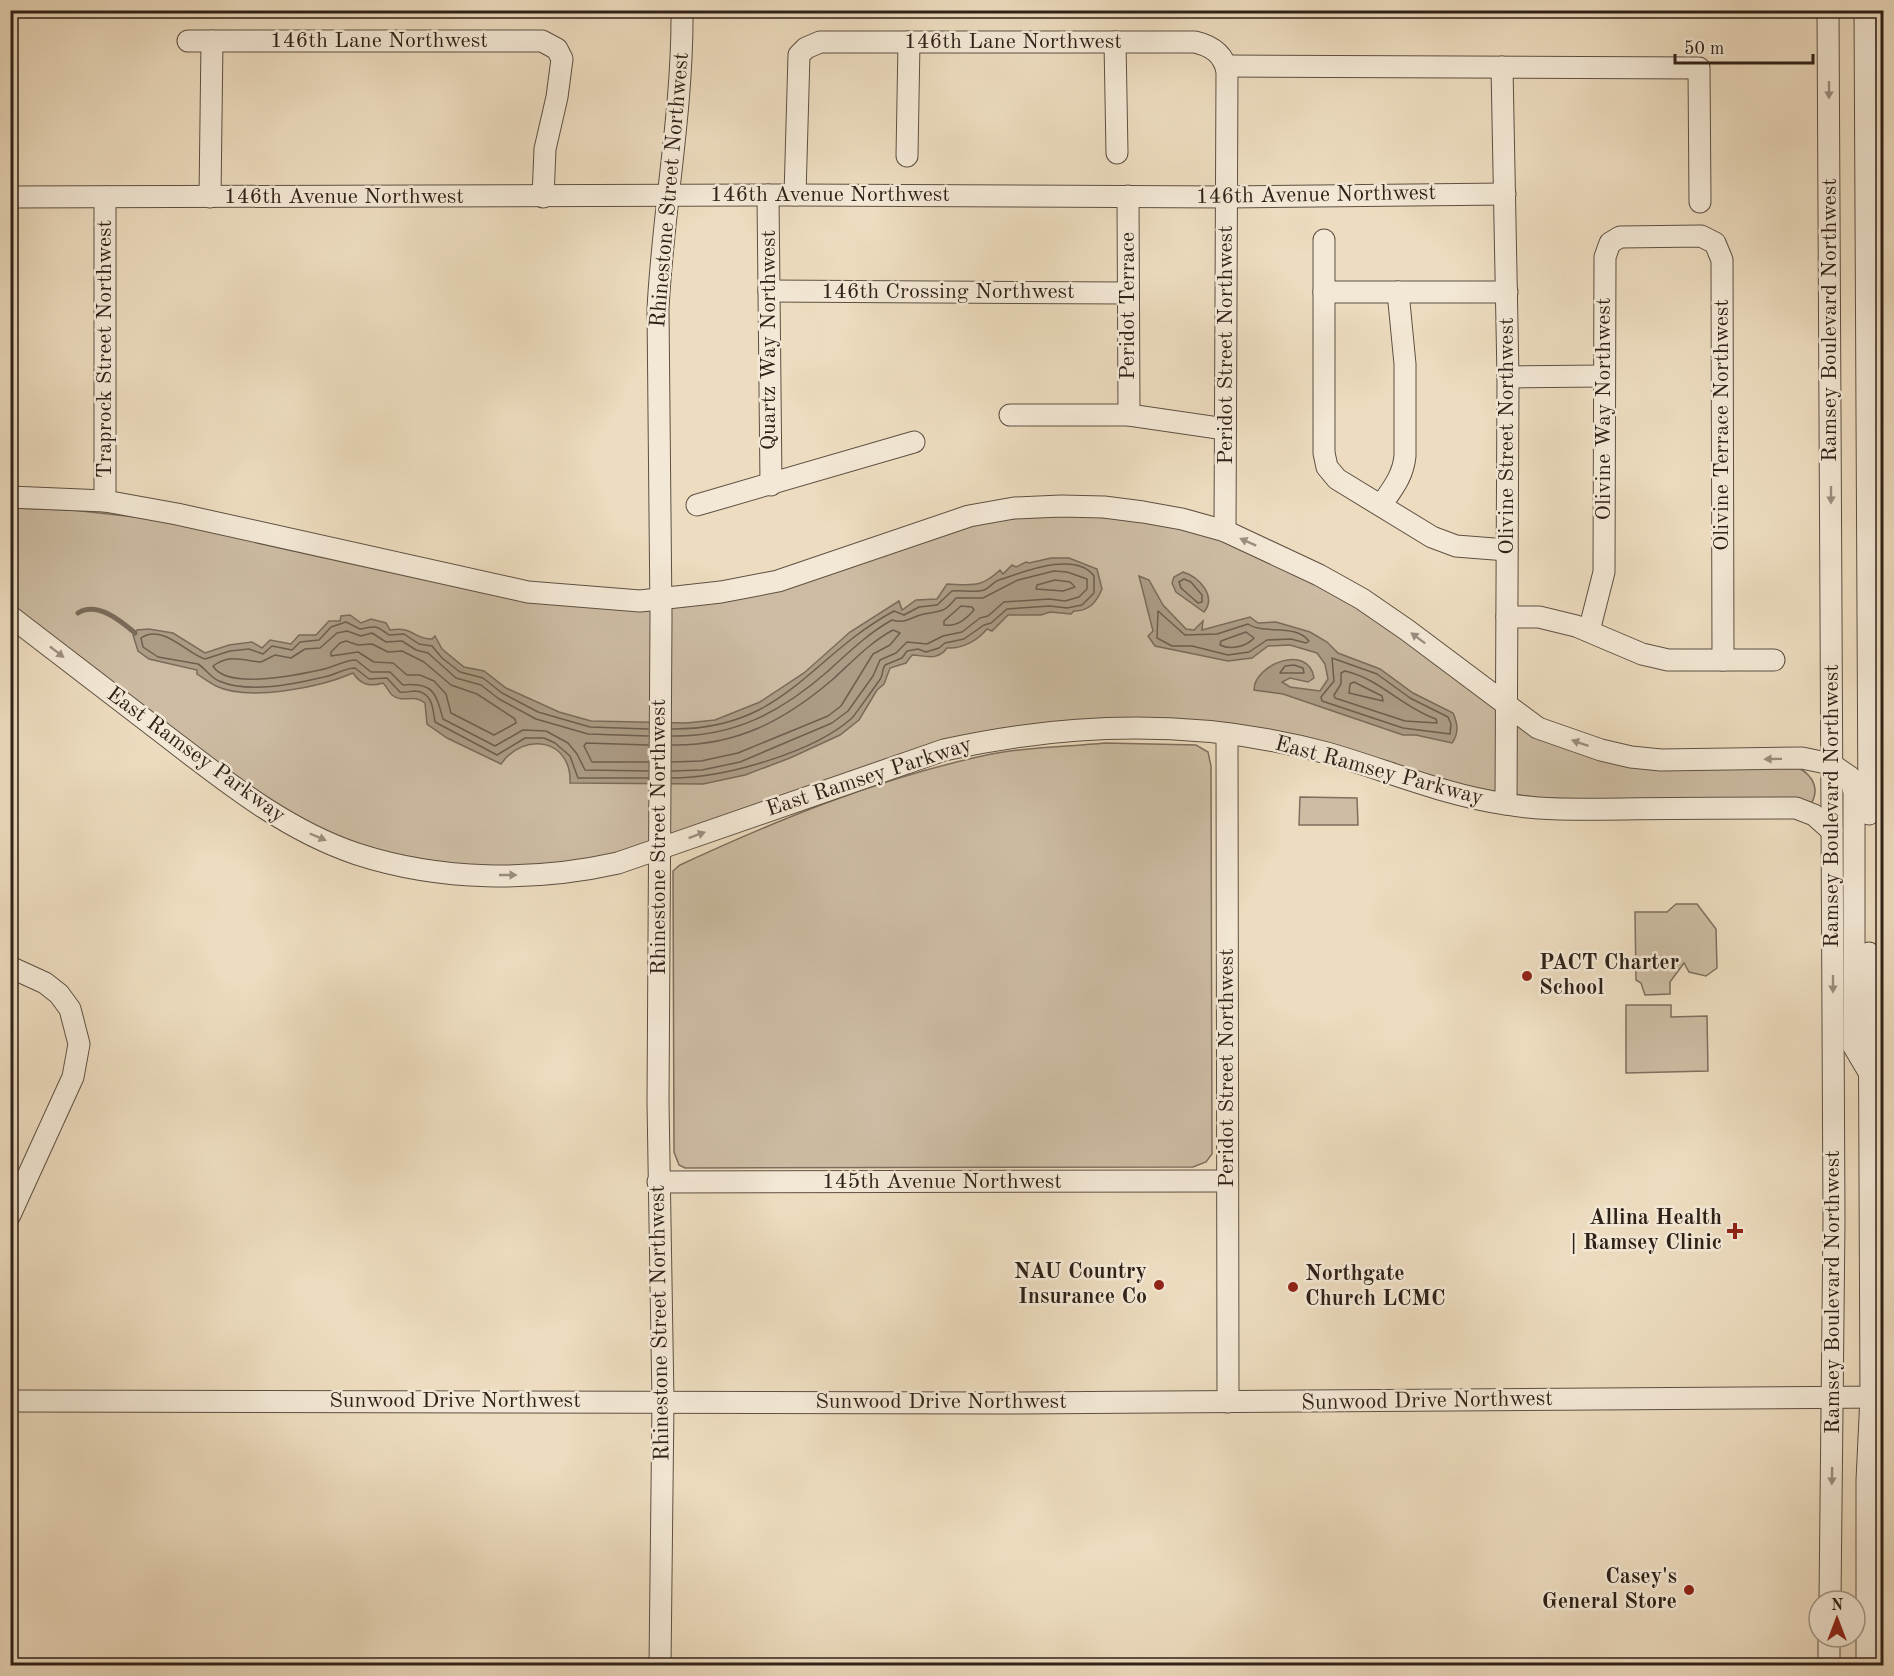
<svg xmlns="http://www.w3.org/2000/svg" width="1894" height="1676" font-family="'Old Standard TT',serif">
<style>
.green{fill:#cdbca3;stroke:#7e6e5e;stroke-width:1.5}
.water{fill:#ac9c86;stroke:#7a6b5a;stroke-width:1.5}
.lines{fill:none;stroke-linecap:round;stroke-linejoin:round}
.shore{stroke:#6e5e4f;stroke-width:1.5}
.stream{stroke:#7a6b5a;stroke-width:5}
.minor-casing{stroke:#5e5042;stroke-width:23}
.minor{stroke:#f3e8d5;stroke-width:21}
.oneway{fill:#9b8e80}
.poi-dot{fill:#8f2418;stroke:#f3e8d5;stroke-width:2}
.labels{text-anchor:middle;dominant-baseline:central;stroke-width:5;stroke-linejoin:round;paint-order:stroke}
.street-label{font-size:22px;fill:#2f2118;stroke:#f3e8d5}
.poi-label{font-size:22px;font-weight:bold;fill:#2f2118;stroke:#f3e8d5;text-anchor:end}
</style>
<rect width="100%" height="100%" fill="#eddcbf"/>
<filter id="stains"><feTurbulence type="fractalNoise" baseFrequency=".00333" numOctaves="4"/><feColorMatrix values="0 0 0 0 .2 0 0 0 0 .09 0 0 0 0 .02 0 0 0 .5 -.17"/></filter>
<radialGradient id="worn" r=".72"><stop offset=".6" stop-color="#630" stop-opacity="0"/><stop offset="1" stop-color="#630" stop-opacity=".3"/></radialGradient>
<g class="green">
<path d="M10,508l62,2 82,9 371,82 101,9 365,-89 71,-7 83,7 68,15 57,24 94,51 187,129 248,28c14,8 21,21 12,36l-271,-6 -74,-11 -246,-61 -319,29 -272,97 -63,13 -91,3 -90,-14 -57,-21 -76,-41 -241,-186z"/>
<path d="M1105,743l91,2 12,7 3,14 1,388 -6,8 -13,5 -508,1 -6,-3 -5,-13 -1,-281 7,-6c97,-45 197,-86 302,-109 39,-9 83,-9 123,-13z"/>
<path d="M1300,797l57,1 1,27h-59z"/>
<path d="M1676,904h21l19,25 1,39 -11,8 -17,-4 -5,-9 -14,19v12l-25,1 -4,-12 -5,-3 -1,-68h32z"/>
<path d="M1626,1005h45v12l36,-1 1,55 -82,2z"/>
</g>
<g class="water">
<path d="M1051,558h18l28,11 5,20c-6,14 -13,22 -28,22l-3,3 -21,-2 -9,3h-33l-16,16 -5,-2c-10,12 -25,20 -40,19 -10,14 -23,7 -35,7l-6,8 -16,5 -6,16 -7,6 -18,30 -19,15 -50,23 -45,17 -42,9 -133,-1c2,-44 -46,-52 -69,-19l-54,-26 -20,-14 -2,-21c-12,-10 -22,1 -33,-8 -3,-3 -5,-8 -9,-12 -13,4 -22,2 -30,-10 -32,14 -104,29 -137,13 -6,-3 -13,-8 -19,-12v-4l-48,-11 -11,-8 -5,-16 4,-5 12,-1 24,4 32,20 24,-8 23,-3 10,6 8,-8 21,4 8,-9h17l13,-14h11l1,-5 9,-1 11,8 10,-4 15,4 4,7c24,-4 23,9 42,9l3,-3 7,13 22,18 20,4 22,17 53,24 32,9 95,2 29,-3 45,-18 44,-29 46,-41 49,-31 3,9 14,-10 21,-1 10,-15c26,1 34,4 53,-14l3,4 9,-9 4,2 10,-5 3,1z"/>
<path d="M1183,572c16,5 34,24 21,40l-28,-20 -4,-9 2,-6z"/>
<path d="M1139,576l10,4 14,25 23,24 8,1 9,-9 -1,9 48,-13 8,6 18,-1 34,10 17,10 11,11 42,16 33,24 40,20c5,11 6,20 -1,30l-36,-8h-13l-120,-41 -29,-4c0,-26 55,-47 60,-12l-6,4 -18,-4 -8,4 8,5 30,4 8,-12 -3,-15 -8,-11 -27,-8 -22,1 -16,12 -24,3 -73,-15 -7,-10 5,-5z"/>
</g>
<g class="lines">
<g class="shore">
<path d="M1184,579l7,3 11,13v7l-4,1 -17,-15 -2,-6z"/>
<path d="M1055,580l15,2 5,5 -12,4 -27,-2 1,-4z"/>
<path d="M961,606l11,1 2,3c-8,9 -17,17 -30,15v-4z"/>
<path d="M1158,611l27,24 32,-1 31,-10c16,11 47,-1 61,17l-3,2 -15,-4 -24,1 -18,12 -21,3 -36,-9h-20l-15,-8z"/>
<path d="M1246,632l8,6c-8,9 -24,12 -34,7l1,-4z"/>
<path d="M346,641l12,4 14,-1 16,8 14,-1 22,11 27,23 26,9 38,25 1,4 -22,12 -43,-22 -5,-19 -12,-13 -14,-6h-13l-14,-12 -19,-1 -16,-10 -27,4v-4l9,-9z"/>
<path d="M1332,658l45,16 33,24 38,19 3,7 -1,10 -47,-6 -81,-27 -1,-4 13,-16z"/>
<path d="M1294,665l9,3 1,5h-24l5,-7z"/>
<path d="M1345,671c35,8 57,36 91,48l1,4 -32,-2 -70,-23 -1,-3 7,-11v-11z"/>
<path d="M1354,682l28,14 1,5 -34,-8 1,-9z"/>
<path d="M648,762h-56l-8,-16 2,-3 62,2"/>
<path d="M672,762l29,-1 37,-8 90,-37 13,-10 32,-52 17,-9 10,-12 -7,-3c-24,13 -41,32 -61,50 -48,41 -96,66 -160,65"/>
<path d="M648,771l-63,-1 -8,-16 -9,-11 -22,-12 -23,-1 -28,16 -52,-27c-7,-26 -10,-37 -40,-34l-13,-13h-19l-15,-12c-12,0 -24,8 -36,10 -23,5 -93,20 -107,-4 18,-13 30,-5 48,-4l14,-7 16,3 14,-9 15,-1 17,-15 10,-2 14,5 11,-3 14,9 16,-1 14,9 12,3 28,25 25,7 18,14 37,20 52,15 60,2"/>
<path d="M672,771l30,-1 38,-8 92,-39 16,-12 25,-35 7,-16 16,-7 11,-11 20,2 16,-8 19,-4 18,-14 8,-2 16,-14 45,-3 16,2 14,-4 8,-8v-10l-20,-7 -13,-1 -36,9 -35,18h-27c-13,16 -14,12 -32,16 -14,3 -17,10 -32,6 -25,14 -44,33 -65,52 -46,40 -93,65 -155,64"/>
<path d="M648,778h-70l-8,-22 -15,-13 -11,-5h-19l-28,17 -62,-33c-2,-12 -2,-30 -20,-31 -5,0 -9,2 -15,1l-13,-14 -18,1 -14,-11c-10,0 -20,7 -31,9 -30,7 -75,17 -105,4 -9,-4 -13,-12 -21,-17l-40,-7 -15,-10 -2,-9c22,-15 46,16 64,21l25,-8 19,-2 14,5 9,-8 20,4 8,-8 19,-2 12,-13 15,-5 14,7c17,-3 15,-4 29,6l15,-1 15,10 13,2 10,12 18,14 23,6 19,15 36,19 52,15 58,2"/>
<path d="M672,778c51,0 141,-25 180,-60 2,-2 27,-37 29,-40 2,-5 1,-8 4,-13l17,-7 5,-7 11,-2 8,3 13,-4 6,-5 19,-4 20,-14 7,-2 16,-14 43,-3 17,2 15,-3 12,-12v-17c-19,-26 -73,-3 -95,4 -5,1 -9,8 -15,10 -9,3 -22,0 -32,1l-15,14 -18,2 -15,8 -10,-4c-85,46 -110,119 -222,118"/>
</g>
<path class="stream" d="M78,613c19,-12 43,8 57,20"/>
<g class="minor-casing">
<g id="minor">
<path d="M1828,10l6,1210 -4,381"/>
<path d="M1865,10l4,804"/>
<path d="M188,41h354l15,8 5,10 -5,38 -12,52 -2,48"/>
<path d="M1115,42l2,111"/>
<path d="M1226,66l473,2 1,134"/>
<path d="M1502,67l6,310 -2,427"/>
<path d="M907,156l2,-114"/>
<path d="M768,195l3,290"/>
<path d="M795,195l4,-140 7,-7 14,-6h375c17,4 29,12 32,30l-2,459"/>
<path d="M1128,196l1,219"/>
<path d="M10,197l785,-2 432,2 278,-3"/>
<path d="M210,197l2,-156"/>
<path d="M1324,240v213l3,14 10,12 95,58 24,9 51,4"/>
<path d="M769,291l358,2"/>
<path d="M1324,292h183"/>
<path d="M1508,377l95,-1"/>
<path d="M1010,415h119l96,14"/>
<path d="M10,497l95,4 72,13 351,78 112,9 81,-9 57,-11 191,-65 45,-8 47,-2 43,1 39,5 39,7 43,12 94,44 43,24 45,31 131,98 63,22 30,7 30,3 141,-2 29,6 19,13 4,15v255l16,27"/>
<path d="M105,501v-304"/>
<path d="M1382,504c11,-16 21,-28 23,-48v-92l-7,-72"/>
<path d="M697,505l217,-63"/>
<path d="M10,616c52,40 104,80 155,119 60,46 120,95 192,119 83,27 177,28 261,9l326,-113c126,-28 257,-31 383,3 59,17 117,42 179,51 38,7 78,5 118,5 57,-1 115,-1 172,-1l18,7 18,16"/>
<path d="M1507,617h32l37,9 66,28 26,6h106"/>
<path d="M1589,631l15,-59 1,-315 5,-14 10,-6 81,-1 14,7 7,17 1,400"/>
<path d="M1227,734l1,668"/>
<path d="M10,967l35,16 14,11 11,15 9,35 -6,33 -63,138"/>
<path d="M658,1182l568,-1"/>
<path d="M10,1401l991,2 883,-6"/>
<path d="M660,1666l3,-265 -5,-299 3,-485 -3,-308c5,-100 25,-198 24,-299"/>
<path d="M1829,1666v-29"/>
<path d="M1867,1666v-186l4,-83 -2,-444"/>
</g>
</g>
<use href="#minor" class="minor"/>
</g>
<defs><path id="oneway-solid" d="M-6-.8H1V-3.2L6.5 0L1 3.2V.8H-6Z" transform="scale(1.5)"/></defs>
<g class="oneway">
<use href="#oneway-solid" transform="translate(1829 90) rotate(90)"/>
<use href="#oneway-solid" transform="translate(1831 495) rotate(90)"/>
<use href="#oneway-solid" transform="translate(1248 542) rotate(-156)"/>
<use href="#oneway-solid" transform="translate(1418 638) rotate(-143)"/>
<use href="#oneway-solid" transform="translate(57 652) rotate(38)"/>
<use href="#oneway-solid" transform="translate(1580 743) rotate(-161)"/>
<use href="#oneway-solid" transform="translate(1773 759) rotate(179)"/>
<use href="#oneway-solid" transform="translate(697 835) rotate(-20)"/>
<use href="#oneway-solid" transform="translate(318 837) rotate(23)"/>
<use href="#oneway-solid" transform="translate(508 875)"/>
<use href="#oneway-solid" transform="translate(1833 984) rotate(90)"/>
<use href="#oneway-solid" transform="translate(1832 1476) rotate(91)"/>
</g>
<g class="poi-dot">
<circle cx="1527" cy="976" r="6"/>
<path d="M1732 1222h6v6h6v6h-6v6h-6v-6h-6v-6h6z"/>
<circle cx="1159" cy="1285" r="6"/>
<circle cx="1293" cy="1287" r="6"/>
<circle cx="1689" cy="1590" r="6"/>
</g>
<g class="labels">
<g class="street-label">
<text x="379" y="41">146th Lane Northwest</text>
<text x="1013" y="42">146th Lane Northwest</text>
<text transform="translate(670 190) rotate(-85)">Rhinestone Street Northwest</text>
<text x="830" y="195">146th Avenue Northwest</text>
<text transform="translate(1316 195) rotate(-1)">146th Avenue Northwest</text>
<text x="344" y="197">146th Avenue Northwest</text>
<text x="948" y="292">146th Crossing Northwest</text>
<text transform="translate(1128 306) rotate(-90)">Peridot Terrace</text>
<text transform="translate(1830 320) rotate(-90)">Ramsey Boulevard Northwest</text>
<text transform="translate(769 340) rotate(-90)">Quartz Way Northwest</text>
<text transform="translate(1226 345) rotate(-90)">Peridot Street Northwest</text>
<text transform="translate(105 349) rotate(-90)">Traprock Street Northwest</text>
<text transform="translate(1604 409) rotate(-90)">Olivine Way Northwest</text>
<text transform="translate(1722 425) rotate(-90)">Olivine Terrace Northwest</text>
<text transform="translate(1507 436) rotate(-90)">Olivine Street Northwest</text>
<text transform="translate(196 755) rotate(36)">East Ramsey Parkway</text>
<text transform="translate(1379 771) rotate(15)">East Ramsey Parkway</text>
<text transform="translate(869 777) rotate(-18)">East Ramsey Parkway</text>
<text transform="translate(1832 806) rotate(-90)">Ramsey Boulevard Northwest</text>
<text transform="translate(659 837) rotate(-90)">Rhinestone Street Northwest</text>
<text transform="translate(1227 1068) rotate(-90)">Peridot Street Northwest</text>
<text x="942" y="1182">145th Avenue Northwest</text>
<text transform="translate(1833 1292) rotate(-90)">Ramsey Boulevard Northwest</text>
<text transform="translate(660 1323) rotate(-91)">Rhinestone Street Northwest</text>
<text x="455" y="1401">Sunwood Drive Northwest</text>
<text transform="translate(1427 1401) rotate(-1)">Sunwood Drive Northwest</text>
<text x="941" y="1402">Sunwood Drive Northwest</text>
</g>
<g class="poi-label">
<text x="1539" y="963" text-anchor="start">PACT Charter<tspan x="1539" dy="25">School</tspan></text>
<text x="1722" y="1218">Allina Health<tspan x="1722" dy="25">| Ramsey Clinic</tspan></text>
<text x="1147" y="1272">NAU Country<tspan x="1147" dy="25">Insurance Co</tspan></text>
<text x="1305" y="1274" text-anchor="start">Northgate<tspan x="1305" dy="25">Church LCMC</tspan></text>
<text x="1677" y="1577">Casey's<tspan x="1677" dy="25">General Store</tspan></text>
</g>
</g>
<rect width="1894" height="1676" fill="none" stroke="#eddcbf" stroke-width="36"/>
<rect x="12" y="12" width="1870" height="1652" fill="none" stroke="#2f2118" stroke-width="3"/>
<rect x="18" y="18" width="1858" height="1640" fill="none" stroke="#2f2118" stroke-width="1.5"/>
<g transform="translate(1837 1619)"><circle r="28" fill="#f3e8d5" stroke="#a59889" stroke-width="1.5"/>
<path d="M0-4.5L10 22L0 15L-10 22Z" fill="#8f2418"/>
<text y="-9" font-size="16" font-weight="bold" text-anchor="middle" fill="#2f2118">N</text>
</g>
<path d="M1675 54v9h138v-9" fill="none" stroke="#2f2118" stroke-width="3"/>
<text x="1684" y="54" font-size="18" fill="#2f2118" stroke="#f3e8d5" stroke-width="4.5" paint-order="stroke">50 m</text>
<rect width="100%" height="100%" filter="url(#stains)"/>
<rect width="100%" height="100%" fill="url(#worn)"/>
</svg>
